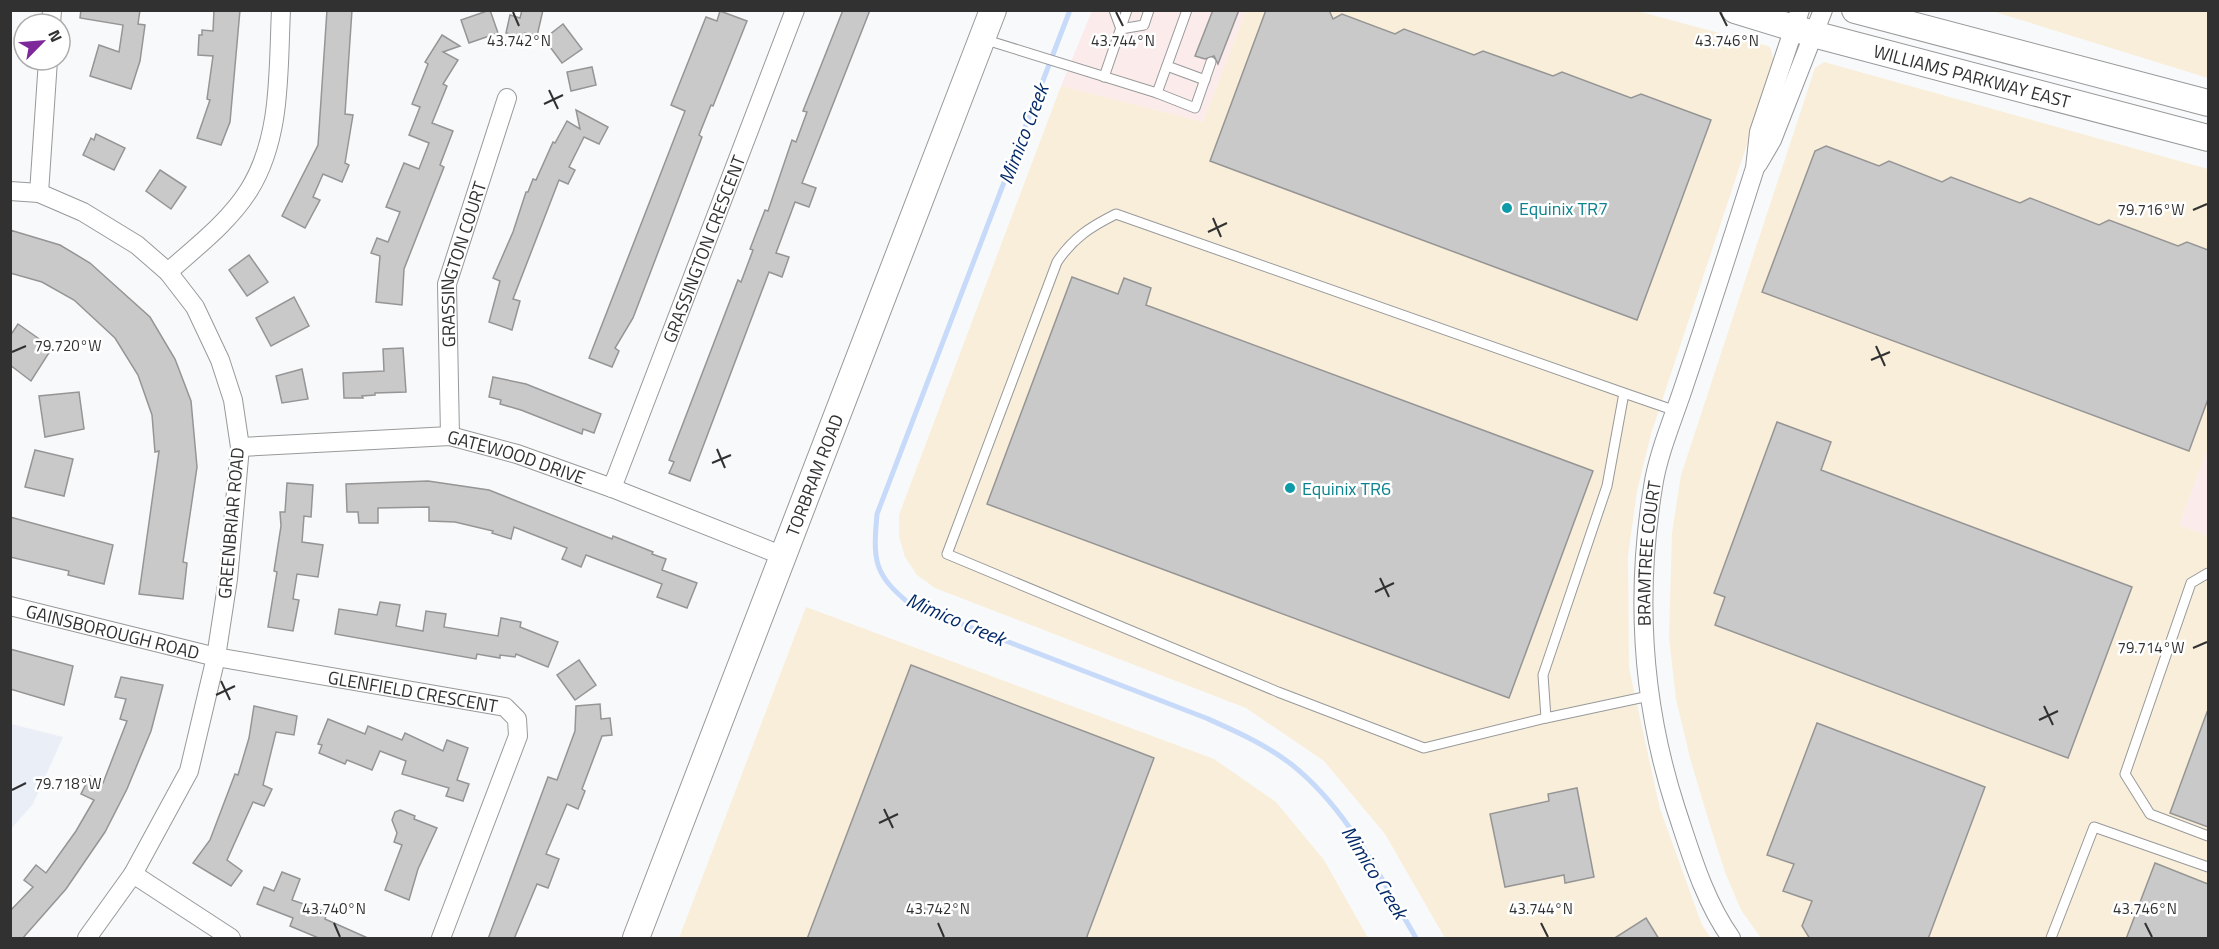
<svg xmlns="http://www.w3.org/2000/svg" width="2219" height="949" font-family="'Titillium Web',sans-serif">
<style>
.commercial{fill:#fbebeb}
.industrial{fill:#f9eed9}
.built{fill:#eaeff7}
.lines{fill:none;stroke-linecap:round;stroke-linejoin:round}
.stream{stroke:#c7daf9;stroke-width:5}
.building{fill:#cac9c9;stroke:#969595;stroke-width:1.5}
.service-casing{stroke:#98999a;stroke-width:11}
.minor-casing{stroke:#98999a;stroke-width:20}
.secondary-casing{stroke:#98999a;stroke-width:28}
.service{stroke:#fff;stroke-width:9}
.minor{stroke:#fff;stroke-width:18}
.secondary{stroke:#fff;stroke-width:26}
.ticks{fill:none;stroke:#313132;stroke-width:2}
.culture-dot{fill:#0f9aa8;stroke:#fff;stroke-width:2}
.labels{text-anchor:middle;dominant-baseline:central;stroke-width:5;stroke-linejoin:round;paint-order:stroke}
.street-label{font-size:18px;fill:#313132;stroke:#fff}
.culture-label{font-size:18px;fill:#0d838f;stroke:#fff;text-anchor:start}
.water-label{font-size:20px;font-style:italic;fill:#042a69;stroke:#fff}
.ticks-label{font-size:15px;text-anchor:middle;fill:#313132;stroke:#fff;stroke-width:5;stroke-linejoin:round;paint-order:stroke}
</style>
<rect width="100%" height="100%" fill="#f8f9fa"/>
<g class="commercial">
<path d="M1092,11h154l-43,111 -142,-36z"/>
<path d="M2208,448v88l-29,-11z"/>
</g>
<g class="industrial">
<path d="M1246,11h391l131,35 3,3 3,14 -123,371 -14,57 -9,65 1,112 31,141 42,116 9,13h-266l-60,-104 -61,-73 -78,-53 -311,-120 -18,-13 -12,-18 -6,-21v-21l162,-429 142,36z"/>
<path d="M1992,11h216v67z"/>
<path d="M1824,62l384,107v279l-29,77 29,11v402h-447l-20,-28 -16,-38 -16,-50 -19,-64 -14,-59 -7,-61 3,-105 9,-58 134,-407z"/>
<path d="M806,607l408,152 62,43 48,58 44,78h-689z"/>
</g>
<path class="built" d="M11,724l52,13 -30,67 -22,25z"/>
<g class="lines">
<path class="stream" d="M1070,10l-193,504c-4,46 -4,60 33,90l296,114c29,13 59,26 85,46 57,45 89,113 125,174"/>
</g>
<g class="building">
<path d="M81,10h59l-2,14 7,1 -5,36 -9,28 -41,-13 9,-31 20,7 4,-27 -43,-7z"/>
<path d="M214,10h26l-10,112 -9,23 -24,-7 13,-38 -3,-1 6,-43 -15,-1 1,-20h3v-5l11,1z"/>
<path d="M327,10h25l-7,104 8,1 -8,48 4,2 -7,17 -19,-8 -10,23 7,3 -15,28 -23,-12 36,-71z"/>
<path d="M490,10l8,23 -29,10 -8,-23z"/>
<path d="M522,10h21l-6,26 -12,-3 -1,4 -18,-4 4,-18 10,3z"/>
<path d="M843,10h27l-68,173 14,5 -7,19 -14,-5 -19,51 13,4 -7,20 -13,-5 -79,209 -21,-8 5,-11 -5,-2 69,-180 3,2 12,-32 -3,-1 15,-39 3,1 24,-71 4,2 11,-30 -4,-1z"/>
<path d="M1213,10h26l-21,54 -4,-8 -9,3 -10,-3z"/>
<path d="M1266,10h63l4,9 9,-5 53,20 9,-5 70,26 9,-4 70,25 9,-4 69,26 10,-4 70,26 -74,200 -427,-159z"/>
<path d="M720,11l27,10 -34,85 -2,-1 -12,30 3,2 -69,181 -18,30 4,3 -7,16 -23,-9 96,-247 -14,-6 35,-88 11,4z"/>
<path d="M563,24l19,25 -20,14 -18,-24z"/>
<path d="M442,35l18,11 -17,6 15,8 -15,24 4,2 -15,37 21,8 -13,34 4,2 -40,102 -2,36 -26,-3 4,-46 -9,-3 6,-15 11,4 12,-30 -14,-5 18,-44 15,6 10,-26 -20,-8 11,-28 -8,-3 16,-40 -3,-2z"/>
<path d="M592,67l4,18 -25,6 -4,-19z"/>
<path d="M576,110l32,17 -9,17 -15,-7 -15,30 6,3 -7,14 -9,-4 -46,119 7,2 -8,29 -23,-8 11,-41 -7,-3 20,-46 13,-40h2l5,-13 3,1 17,-38 2,1 12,-22 13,8z"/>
<path d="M96,134l29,14 -11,22 -31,-15 8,-17 3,2z"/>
<path d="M1826,146l53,20 10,-5 53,21 9,-5 69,26 10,-5 69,27 10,-5 69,26 9,-4 21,8v149l-19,52 -427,-159 53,-141z"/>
<path d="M160,170l26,17 -15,22 -25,-18z"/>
<path d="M10,230l50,15 30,18 60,54 25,42 16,42 6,66 -14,95 4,1 -4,36 -44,-5 20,-143 -4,1 -3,-37 -14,-40 -23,-37 -41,-38 -32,-18 -32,-9z"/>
<path d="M249,255l19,27 -21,14 -18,-26z"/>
<path d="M1072,277l46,17 6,-16 27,10 -5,17 447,166 -84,227 -522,-194z"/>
<path d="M294,297l15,29 -38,20 -15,-28z"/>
<path d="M18,324l34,24 -21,33 -21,-16v-29z"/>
<path d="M403,348l3,44 -31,1v2l-13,1 1,2h-19l-1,-25 41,-2 -1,-22z"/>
<path d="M302,369l6,30 -26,4 -6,-27z"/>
<path d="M493,377l33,7 75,30 -7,19 -11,-4 -1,5 -61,-24 -21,-6 1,-4 -12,-3z"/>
<path d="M79,392l5,37 -39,8 -6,-41z"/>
<path d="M1777,422l54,20 -10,28 311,117 -64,171 -353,-133 10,-28 -11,-4z"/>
<path d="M35,450l38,9 -9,37 -39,-9z"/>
<path d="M428,481l61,9 123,49 1,-3 40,16 -1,2 14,5 -4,11 35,13 -10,25 -30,-11 5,-13 -76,-29 -5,12 -19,-8 5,-11 -53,-21 -3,12 -19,-6 1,-2 -38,-9 -26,-1v-14l-51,1v15h-19l-1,-11h-11l-1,-28z"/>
<path d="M287,483l26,2 -2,32 -7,-1 -2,26 21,3 -5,32 -21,-3 -4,25 6,1 -6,31 -25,-4 9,-55 -3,-1 7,-45 -1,-14h5z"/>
<path d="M10,517l103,28 -9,39 -36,-9 1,-4 -59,-14z"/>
<path d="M380,602l20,3 -4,21 27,5 3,-20 20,3 -2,13 54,9 3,-18 20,4 -1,5 38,15 -10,25 -32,-13 -1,3 -15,-2v3l-23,-4 -1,5 -141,-25 4,-25 38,6z"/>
<path d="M10,649l63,17 -9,39 -54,-16z"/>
<path d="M579,660l17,25 -21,15 -18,-25z"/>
<path d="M911,665l243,93 -68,181h-279z"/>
<path d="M121,677l42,8 -12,46 -24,58 -22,43 -39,57 -44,50h-12v-28l23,-24 -9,-7 12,-15 10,8 30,-42 18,-31 -13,-6 9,-18 13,7 24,-62 -7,-2 6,-20 -11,-2z"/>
<path d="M600,704l1,15 9,-1 2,17 -10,1 -20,53 3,2 -7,18 -11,-5 -21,50 13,5 -11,29 -11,-4 -23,55h-26l60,-162 9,3 18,-49 1,-25z"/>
<path d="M254,706l43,10 -3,19 -18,-3 -13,53 9,4 -8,17 -11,-4 -26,58 15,11 -11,15 -38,-23 17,-23 25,-66 3,1 11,-37z"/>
<path d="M2207,712l1,1v114l-38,-14z"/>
<path d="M328,719l37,15 3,-8 34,14 3,-7 38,18 4,-11 21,8 -11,32 12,4 -6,17 -17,-5 3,-8 -47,-14 4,-13 -26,-10 -8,19 -25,-10 -2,4 -26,-11 3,-8 -4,-1z"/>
<path d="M1817,723l168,64 -57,152h-118l-8,-13 10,-25 -29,-10 11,-27 -27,-9z"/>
<path d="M1577,788l17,89 -29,6 -1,-8 -59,12 -15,-73 59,-13 -1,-7z"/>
<path d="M400,810l15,6 -1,3 23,9 -19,41 -9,31 -24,-10 17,-45 -8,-3 3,-9 -5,-13 3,-8z"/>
<path d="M2155,863l53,21v55h-82z"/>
<path d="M282,872l18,7 -8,21 35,12 -2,7 45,20h-49l-31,-13 3,-8 -36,-14 7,-17 10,4z"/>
<path d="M1646,918l13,21h-46z"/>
</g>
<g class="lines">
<g class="service-casing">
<g id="service">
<path d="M1114,10l7,19 23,-4 5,-15"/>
<path d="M983,39l174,54 30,-83"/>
<path d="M1167,66l38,14"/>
<path d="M1104,77l23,-67"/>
<path d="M1157,93l38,15 16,-46"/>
<path d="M1624,393l-17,93 -64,189 3,43 -122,30 -146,-56 -331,-138 110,-292c16,-24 33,-35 59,-48l508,179 52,18"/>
<path d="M2208,573l-17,10 -66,191 25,40 58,22"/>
<path d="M1546,718l103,-22"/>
<path d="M2051,938l43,-111 114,40"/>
</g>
</g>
<g class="minor-casing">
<g id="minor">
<path d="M51,24l1,-14"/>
<path d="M1758,164l14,-24 51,-130"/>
<path d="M10,191l29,2 44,19 54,33 31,27 27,35 25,53 13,40 7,47 -12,132 -12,78 -27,114 -56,103 -46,64"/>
<path d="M39,193l9,-133"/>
<path d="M168,272c28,-25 61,-50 81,-82 33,-53 29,-120 32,-180"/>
<path id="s1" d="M450,436l-3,-152 60,-186"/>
<path id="s2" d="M240,447l210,-11 67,18 95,34 169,67"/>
<path id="s3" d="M612,488l183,-478"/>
<path id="s4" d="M10,606l206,51 289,50 12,12 1,17 -77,202"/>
<path d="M133,874l98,64"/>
<path id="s5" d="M1731,938c-27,-38 -40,-84 -55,-129 -34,-105 -41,-212 -23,-322 5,-34 21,-70 32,-104 24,-71 47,-143 70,-215l4,-36 41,-122"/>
</g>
</g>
<g class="secondary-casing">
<g id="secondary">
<path id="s6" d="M1735,10l78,24 395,104"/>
<path d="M1855,10l353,93"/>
<path id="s7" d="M636,938l357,-928"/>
</g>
</g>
<use href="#service" class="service"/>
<use href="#minor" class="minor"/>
<use href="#secondary" class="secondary"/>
</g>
<path class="ticks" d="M513,12l6,14M1116,12l7,14M1720,12l7,14M549,90l9,19M544,104l19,-9M2193,210l14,-6M1213,218l8,19M1208,232l19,-9M1876,346l9,20M12,352l14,-6M1871,360l19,-8M717,449l8,19M712,463l19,-8M1380,578l9,19M1375,592l19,-9M2193,648l14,-6M221,681l9,19M216,695l19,-9M2044,706l9,19M2039,720l19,-9M12,790l14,-7M884,809l9,19M879,823l19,-9M334,923l6,14M938,923l6,14M1541,923l7,14M2145,923l7,14"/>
<g class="culture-dot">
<circle cx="1507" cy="208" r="6"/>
<circle cx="1290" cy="488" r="6"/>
</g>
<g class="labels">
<g class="street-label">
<text stroke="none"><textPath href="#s6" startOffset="246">WILLIAMS PARKWAY EAST</textPath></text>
<text stroke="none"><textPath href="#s3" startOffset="256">GRASSINGTON CRESCENT</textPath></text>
<text stroke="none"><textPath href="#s1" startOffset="174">GRASSINGTON COURT</textPath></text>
<text stroke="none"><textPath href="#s2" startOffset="280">GATEWOOD DRIVE</textPath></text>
<text stroke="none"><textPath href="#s7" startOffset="496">TORBRAM ROAD</textPath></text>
<text transform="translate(231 523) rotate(-85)">GREENBRIAR ROAD</text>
<text stroke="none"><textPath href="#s5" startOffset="400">BRAMTREE COURT</textPath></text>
<text stroke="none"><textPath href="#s4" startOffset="106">GAINSBOROUGH ROAD</textPath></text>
<text stroke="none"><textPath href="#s4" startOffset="412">GLENFIELD CRESCENT</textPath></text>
</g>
<g class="culture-label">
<text x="1519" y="208">Equinix TR7</text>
<text x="1302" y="488">Equinix TR6</text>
</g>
<g class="water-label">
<text transform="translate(1023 134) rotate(-69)">Mimico Creek</text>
<text transform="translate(956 619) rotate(23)">Mimico Creek</text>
<text transform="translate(1375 872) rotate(58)">Mimico Creek</text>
</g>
</g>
<g class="ticks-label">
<text x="519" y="46">43.742°N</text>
<text x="1123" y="46">43.744°N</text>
<text x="1727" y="46">43.746°N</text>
<text x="2151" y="215">79.716°W</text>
<text x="68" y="351">79.720°W</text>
<text x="2151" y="653">79.714°W</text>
<text x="68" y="789">79.718°W</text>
<text x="334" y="914">43.740°N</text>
<text x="938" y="914">43.742°N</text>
<text x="1541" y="914">43.744°N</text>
<text x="2145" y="914">43.746°N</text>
</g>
<rect width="2219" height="949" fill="none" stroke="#313132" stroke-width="24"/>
<g transform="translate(42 42) rotate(65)"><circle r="28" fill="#ffffff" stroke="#adadad" stroke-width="1.5"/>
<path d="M0-4.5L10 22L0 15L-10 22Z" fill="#7e2999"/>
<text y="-9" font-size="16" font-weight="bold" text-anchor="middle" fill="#313132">N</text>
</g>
</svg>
